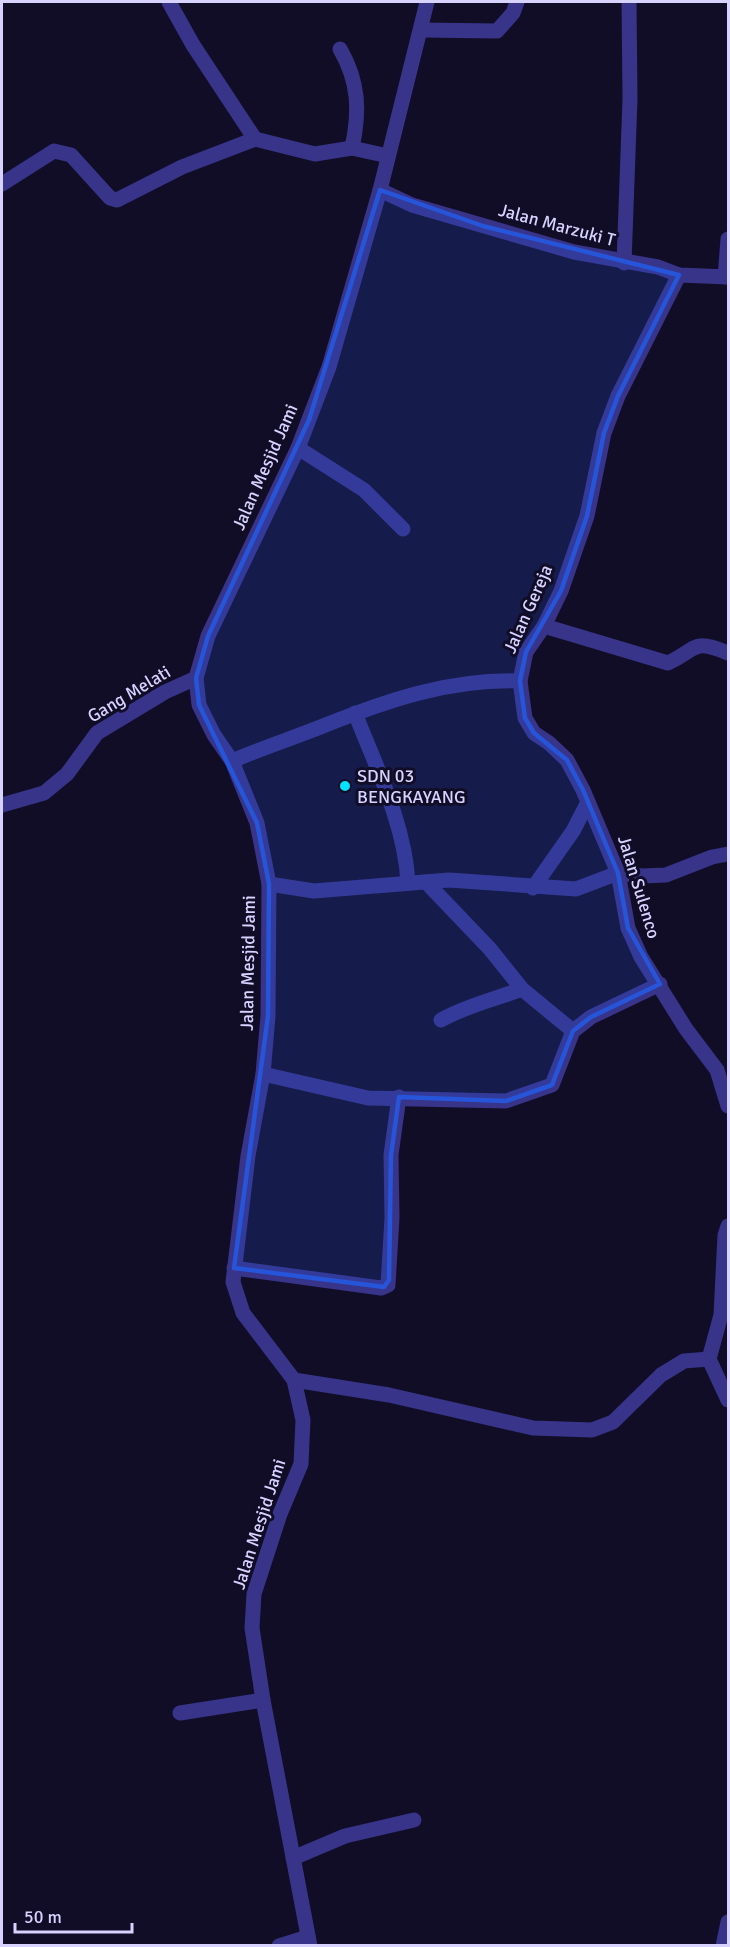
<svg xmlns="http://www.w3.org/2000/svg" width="730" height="1947" font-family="Signika,sans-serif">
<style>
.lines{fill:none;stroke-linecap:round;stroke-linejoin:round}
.street{stroke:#373489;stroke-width:15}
.marked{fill:#2655da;fill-opacity:0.2;stroke:#2655da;stroke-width:4.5;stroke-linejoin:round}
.poi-dot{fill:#00e2fd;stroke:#110d26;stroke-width:2}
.labels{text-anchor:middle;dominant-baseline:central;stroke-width:6;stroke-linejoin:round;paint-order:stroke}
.street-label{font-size:18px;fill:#d7d2ff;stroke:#110d26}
.poi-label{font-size:18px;fill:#d7d2ff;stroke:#110d26;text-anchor:start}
</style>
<rect width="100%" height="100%" fill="#110d26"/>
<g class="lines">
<g class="street">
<path d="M169,2l24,43 62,94"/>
<path d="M421,30l76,1 16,-18 4,-11"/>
<path d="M340,49c19,33 20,62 12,99"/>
<path d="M2,184l52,-33 17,4 39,43 7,2 65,-33 73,-28 60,15 37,-6 36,8"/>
<path d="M380,190l32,15 162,47 84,15 21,8 49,2"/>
<path d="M624,263l6,-164 -1,-97"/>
<path d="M725,277l3,-38"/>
<path d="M298,448l66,42 39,39"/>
<path d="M544,626l124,37c30,-14 24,-25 60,-10"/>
<path d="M520,681l5,37 9,15 15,10 18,17 16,30 35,83 10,55 13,29 45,72 31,41 11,36"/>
<path d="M355,713c21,54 50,111 53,170"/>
<path d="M232,761c30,-13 61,-23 91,-35 65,-26 126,-47 197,-45l6,-29 18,-26 17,-35 26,-75 17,-83 14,-37 61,-121"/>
<path d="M2,805l42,-12 23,-19 30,-41 68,-41 31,-14"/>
<path d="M426,882l64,67 32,40 51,42"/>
<path d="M269,884l45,7 135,-11 127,9 42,-16 24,3 24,-1 46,-18 16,-3"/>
<path d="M533,888l40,-57 15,-29"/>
<path d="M441,1020c27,-15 52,-20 81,-31"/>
<path d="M263,1074l105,24 138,3 46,-16 21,-54 18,-14 69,-33"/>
<path d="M728,1226l-3,9 -4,80 -12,44 19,41"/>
<path d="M234,1268l147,20 7,-3 4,-67 -1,-63 8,-58"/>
<path d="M294,1380l95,15 144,33 59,2 21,-8 48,-47 23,-14 25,-2"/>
<path d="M180,1713l83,-13"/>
<path d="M293,1858l52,-22 69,-16"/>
<path d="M279,1946l29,-9"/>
<path d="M310,1946l-47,-246 -11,-72 2,-34 26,-80 21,-50 2,-44 -9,-40 -51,-67 -10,-31 15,-126 15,-82 5,-58 1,-132 -12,-61 -25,-62 -18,-26 -15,-30 -3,-27 12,-42 90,-188 31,-81 51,-177 47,-188"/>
<path d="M723,1946l5,-24"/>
</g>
</g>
<path class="marked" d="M380,190l103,36 196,49 -61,121 -14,37 -17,83 -26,75 -35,61 -6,29 5,37 9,15 33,27 16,30 35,83 10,55 32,56 -69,33 -18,14 -21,54 -46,16 -107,-4 -8,58 -2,125 -5,7 -150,-19 34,-252 1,-132 -12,-61 -58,-118 -3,-27 12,-42 101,-216z"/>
<circle class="poi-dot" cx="345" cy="786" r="6"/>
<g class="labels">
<g class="street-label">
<text transform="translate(557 225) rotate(15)">Jalan Marzuki T</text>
<text transform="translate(265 467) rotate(-66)">Jalan Mesjid Jami</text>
<text transform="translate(528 609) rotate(-66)">Jalan Gereja</text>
<text transform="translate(129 694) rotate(-31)">Gang Melati</text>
<text transform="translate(639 887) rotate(73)">Jalan Sulenco</text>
<text transform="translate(248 963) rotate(-89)">Jalan Mesjid Jami</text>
<text transform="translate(259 1524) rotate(-72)">Jalan Mesjid Jami</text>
</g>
<g class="poi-label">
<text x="357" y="776">SDN 03<tspan x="357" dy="21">BENGKAYANG</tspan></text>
</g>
</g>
<rect width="730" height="1947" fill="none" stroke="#d7d2ff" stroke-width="6"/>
<path d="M15 1923v9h117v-9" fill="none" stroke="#d7d2ff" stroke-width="3"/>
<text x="24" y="1923" font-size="18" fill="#d7d2ff" stroke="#110d26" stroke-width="4.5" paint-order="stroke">50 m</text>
</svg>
